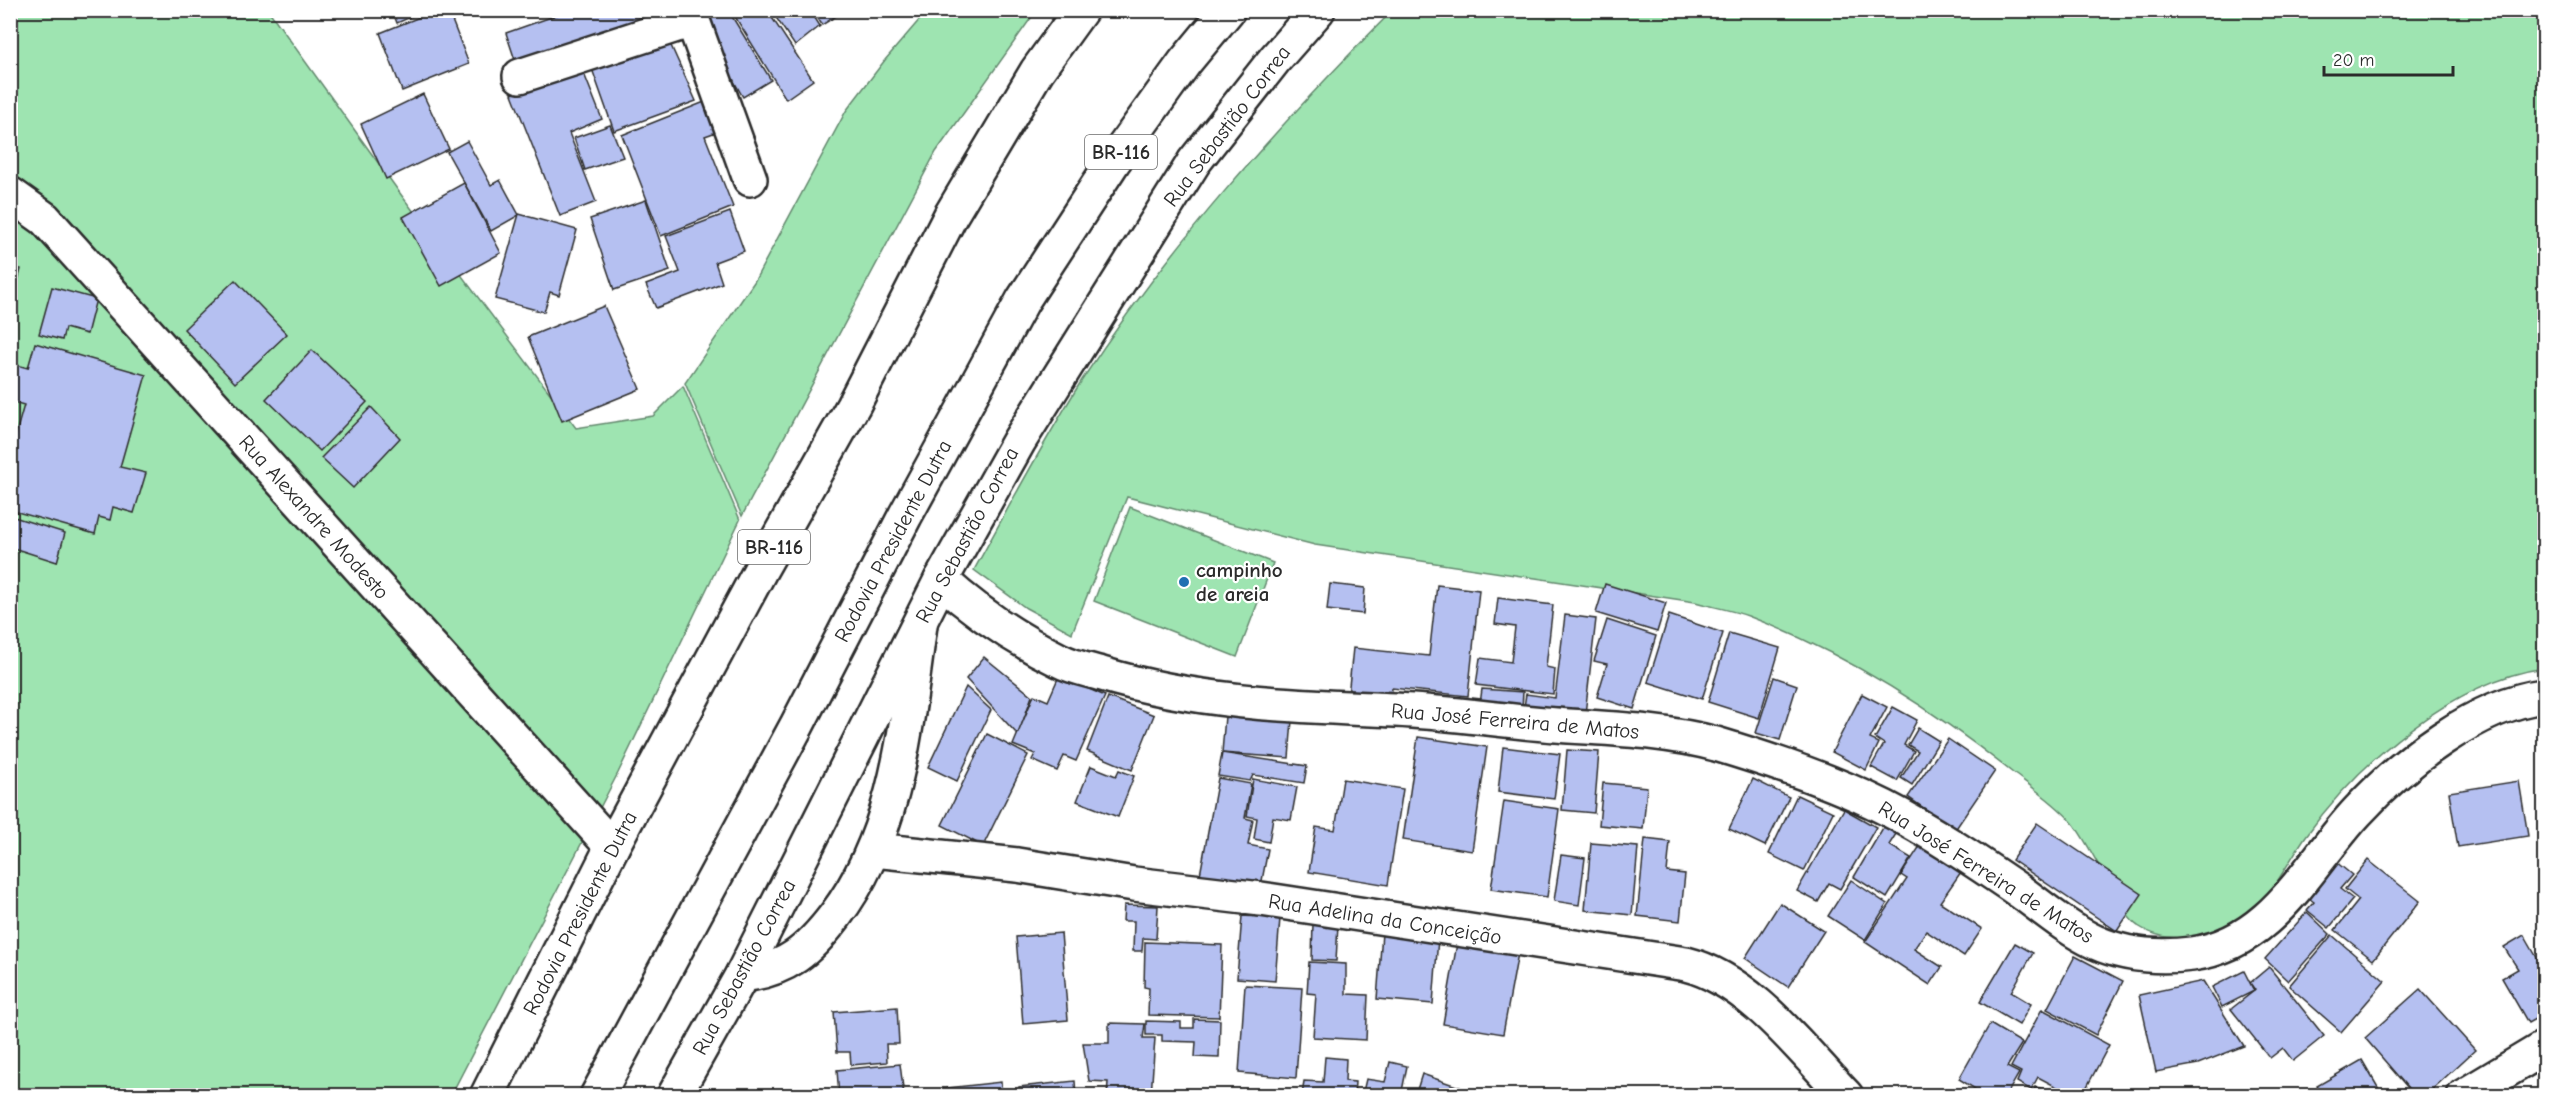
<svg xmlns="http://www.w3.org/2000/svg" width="2555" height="1106" font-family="'Comic Neue',sans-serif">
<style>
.green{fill:#9ee4b1;stroke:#64886e;stroke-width:1.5}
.building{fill:#b5c0f1;stroke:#2b2b2b;stroke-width:1.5}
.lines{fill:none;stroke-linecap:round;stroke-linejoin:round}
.minor-casing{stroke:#2b2b2b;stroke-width:38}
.major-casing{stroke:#2b2b2b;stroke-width:38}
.highway-casing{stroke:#2b2b2b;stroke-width:38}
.minor{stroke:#fff;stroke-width:33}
.major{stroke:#fff;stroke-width:33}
.highway{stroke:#fff;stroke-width:33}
.poi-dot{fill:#1f6fb2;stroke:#fff;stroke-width:2}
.labels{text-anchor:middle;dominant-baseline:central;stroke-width:4.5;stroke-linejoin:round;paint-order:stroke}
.shield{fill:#fff;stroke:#6b6b6b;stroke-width:1.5}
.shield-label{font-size:20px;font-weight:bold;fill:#2b2b2b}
.street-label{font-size:21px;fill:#2b2b2b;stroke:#fff}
.poi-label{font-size:21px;font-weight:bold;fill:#2b2b2b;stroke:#fff;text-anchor:start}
</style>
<rect width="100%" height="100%" fill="#fff"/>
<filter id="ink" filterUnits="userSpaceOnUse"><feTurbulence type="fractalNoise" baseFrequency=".0167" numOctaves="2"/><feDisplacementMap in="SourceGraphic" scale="12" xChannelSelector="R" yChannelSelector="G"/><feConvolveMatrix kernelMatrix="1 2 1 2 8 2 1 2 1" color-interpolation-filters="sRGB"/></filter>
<g filter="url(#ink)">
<g class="green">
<path d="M10,11h259l133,185 174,232 77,-12 30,-30 57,134 -122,253 -167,322h-440z"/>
<path d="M927,11h109l-100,141 -194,364 -57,-133 69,-101 92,-171 39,-51z"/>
<path d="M1392,11h1152v657c-91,13 -185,94 -238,168 -18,25 -41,75 -70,88 -8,4 -17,6 -25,9 -23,8 -52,7 -73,-7 -19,-12 -46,-82 -67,-105 -16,-18 -38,-33 -58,-48 -79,-63 -170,-121 -265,-157 -17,-6 -35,-9 -53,-14l-380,-57 -188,-48 -55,136 -46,-25 -52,-38c35,-63 69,-128 108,-190 87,-134 198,-256 310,-369z"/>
<path d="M1130,507l143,56 -36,94 -143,-56z"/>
</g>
<g class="building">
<path d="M392,10h34l-29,13z"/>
<path d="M437,10h11l21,54 -67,27 -22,-58z"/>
<path d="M571,10h89l2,5 -146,48 -10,-30z"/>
<path d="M693,10h35l43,70 -28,17z"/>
<path d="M731,10h36l46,70 -27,19z"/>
<path d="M771,10h39l10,16 -25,20z"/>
<path d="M813,10h33l-24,15z"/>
<path d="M668,39l28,62 -82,30 -23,-65z"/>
<path d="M581,66l21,53 -33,14 27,69 -36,14 -48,-122z"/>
<path d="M423,94l26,55 -63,30 -25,-55z"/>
<path d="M707,101l12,30 -14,5 28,71 -72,29 -39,-101z"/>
<path d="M610,125l13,32 -38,13 -11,-32z"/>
<path d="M467,141l24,44 9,-5 19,35 -28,16 -44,-79z"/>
<path d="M464,183l37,70 -60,33 -38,-69z"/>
<path d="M646,200l24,71 -56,19 -24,-71z"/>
<path d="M730,212l14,39 -29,11 7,21 -66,25 -10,-23 34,-13 -14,-36z"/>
<path d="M519,214l58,16 -18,65 -9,-3 -6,20 -49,-13z"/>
<path d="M10,267l11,2 -11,42z"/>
<path d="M235,280l52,54 -52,49 -51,-54z"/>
<path d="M52,287l44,12 -9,35 -22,-6 -3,12 -23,-6z"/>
<path d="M604,306l36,83 -78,32 -34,-84z"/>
<path d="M35,343l111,32 -26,92 26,6 -12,40 -21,-6 -3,13 -11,-3 -4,17 -85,-24v-56l14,-49 -14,-4v-38l18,5z"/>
<path d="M312,350l55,52 -47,49 -54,-52z"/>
<path d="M371,407l29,31 -47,50 -32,-30z"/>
<path d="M14,517l51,16 -8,29 -47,-15v-19z"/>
<path d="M1330,584l35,4 -2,26 -36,-4z"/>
<path d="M1605,584l61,19 -9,29 -61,-19z"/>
<path d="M1437,585l42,5 -11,106 -76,-8 -1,12 -43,-4 5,-48 76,8z"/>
<path d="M1498,598l55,7 -7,62 9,2 -2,25 -77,-9 4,-27 31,4 4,-35 -20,-3z"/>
<path d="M1565,615l31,4 -11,95 -61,-7 2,-13 29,4z"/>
<path d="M1669,615l54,18 -21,66 -54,-17z"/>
<path d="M1607,620l49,16 -22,73 -37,-12 10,-33 -13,-3z"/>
<path d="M1729,633l51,15 -21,70 -51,-16z"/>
<path d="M984,657l48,39 -14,39 -52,-56z"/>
<path d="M1059,676l46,20 -29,65 -12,-5 -7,15 -25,-11 3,-6 -22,-9 21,-50 14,6z"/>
<path d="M1774,677l23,8 -17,55 -24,-7z"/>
<path d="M966,687l25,23 -34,71 -29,-14z"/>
<path d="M1482,689l41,3 -1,16 -42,-4z"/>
<path d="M1862,694l25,13 -17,32 9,4 -13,27 -34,-18z"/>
<path d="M1108,697l46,18 -22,55 -45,-19z"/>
<path d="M1893,707l24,13 -13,25 10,6 -17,30 -26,-14 13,-23 -9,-6z"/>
<path d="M1225,716l67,4 -3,38 -67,-5z"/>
<path d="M1918,728l21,13 -27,44 -11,-7 17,-27 -10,-6z"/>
<path d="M987,734l41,21 -45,91 -41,-21z"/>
<path d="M1418,737l69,10 -15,104 -69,-11z"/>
<path d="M1948,739l47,32 -40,59 -47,-33z"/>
<path d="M1503,747l57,7 -6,45 -56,-7z"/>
<path d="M1567,750l32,2 -5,61 -32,-3z"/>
<path d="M1222,753l85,13 -3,17 -51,-8 -3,6 -32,-5z"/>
<path d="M1091,766l25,10 3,-6 15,6 -16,41 -41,-16z"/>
<path d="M1218,778l33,6 -6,34 8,2 -5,25 20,4 -7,37 -61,-11z"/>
<path d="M1253,779l44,8 -6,33 -18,-3 -4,25 -15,-3 3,-21 -10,-2z"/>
<path d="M1343,779l60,10 -15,96 -79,-13 7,-45 19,3z"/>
<path d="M1753,779l36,18 -24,49 -36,-17z"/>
<path d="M2519,781l9,55 -70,11 -9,-55z"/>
<path d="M1603,783l44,4 -4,42 -44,-4z"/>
<path d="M1797,795l36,17 -29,59 -35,-17z"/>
<path d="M1504,801l55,8 -12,88 -56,-8z"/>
<path d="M1844,809l32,18 -36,62 -11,-6 -11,19 -21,-11z"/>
<path d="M2037,823l105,71 -25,37 -105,-71z"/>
<path d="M1884,826l12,8 -7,11 22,13 -24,40 -33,-21z"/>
<path d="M1645,839l25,3 -3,30 18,2 -5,47 -43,-5z"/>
<path d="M1591,843l47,4 -6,68 -47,-5z"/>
<path d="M1920,846l41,26 -21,30 42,27 -18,27 -38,-25 -12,18 28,18 -12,18 -65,-43 42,-63 -6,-4z"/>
<path d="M1561,855l24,3 -6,47 -25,-4z"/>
<path d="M2330,857l22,18 -12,14 13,10 -24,29 -22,-18 7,-8 -12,-9z"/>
<path d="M2368,860l52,41 -47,59 -38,-30 24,-30 -14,-11z"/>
<path d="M1851,880l36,24 -22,36 -37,-24z"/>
<path d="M1780,903l44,28 -36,56 -43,-29z"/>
<path d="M1124,905l34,1 -2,33 -13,-1 -1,13h-9l1,-30h-11z"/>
<path d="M2307,912l23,22 -42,47 -23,-22z"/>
<path d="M1242,916l38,2 -5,63 -38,-3z"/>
<path d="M1313,923l25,1 -2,37 -24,-1z"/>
<path d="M1061,933l7,87 -45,4 -7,-87z"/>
<path d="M1382,933l56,5 -5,66 -56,-5z"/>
<path d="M2332,935l53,46 -44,51 -52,-46z"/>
<path d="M2524,935l20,35v44l-16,9 -26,-45 16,-9 -14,-22z"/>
<path d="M1145,942l77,3 -3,72 -71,-2 1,-27 -5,-1z"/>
<path d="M1457,943l61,10 -15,81 -60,-10z"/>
<path d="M2015,943l18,10 -22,39 20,12 -12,21 -39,-23z"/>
<path d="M2075,956l48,25 -27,54 -49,-26z"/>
<path d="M1309,962l37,2v30l22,1 -2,45 -53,-3 3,-43 -9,-1z"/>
<path d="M2269,967l55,69 -31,25 -10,-13 -13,10 -39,-49 24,-19 -5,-7z"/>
<path d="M2244,971l10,20 -32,16 -10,-20z"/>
<path d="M2203,981l41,65 -46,18 -42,8 -17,-77z"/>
<path d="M1245,985l57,3 -6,90 -57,-5z"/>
<path d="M2420,989l55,61 -50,46h-10l-50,-58z"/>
<path d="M897,1007l2,37h-13l1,18 -36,3 -1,-13h-13l-3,-40z"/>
<path d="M2042,1009l67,36 -27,51h-8l-36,-19 -7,13 -14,-8 4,-10 -10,-5z"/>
<path d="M1194,1019l26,1 -1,38 -24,-1 1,-15 -34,-1v-6h-16v-14l35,1v6h13z"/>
<path d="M1109,1023l36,1 -2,14h12l-4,58h-44l1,-14 -19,-1 -6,-38h26z"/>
<path d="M1990,1024l32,19 -15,24 12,6 -13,23h-28l2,-4 -21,-13z"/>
<path d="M1325,1057l21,2 -1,22 10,1 -1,14h-52l2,-15 19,1z"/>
<path d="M2362,1060l21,36h-60l-6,-10z"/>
<path d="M1390,1062l17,4 -6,30h-39l4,-17 19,3z"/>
<path d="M900,1064l4,32h-65l-2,-26z"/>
<path d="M1422,1074l46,16 -1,6h-52z"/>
<path d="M1075,1081l1,15h-57v-9z"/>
<path d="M1001,1082l1,14h-53l-1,-8z"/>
<path d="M2036,1087l17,5 -1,4h-18z"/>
</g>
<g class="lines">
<g class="minor-casing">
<g id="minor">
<path d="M689,10l61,169"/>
<path d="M520,76l172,-56"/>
<path d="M10,194l35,25 567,628"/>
<path d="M941,580c35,32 75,59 118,80 13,7 29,10 43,14 95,29 194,32 293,36 53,2 107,11 161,15 53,4 108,5 160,19 57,17 114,36 168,63 47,24 93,55 137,85 23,17 48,38 74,50 31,14 64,16 97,12 81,-11 115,-88 165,-142 45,-49 120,-108 187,-116"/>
<path d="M874,850l143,15 117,19 127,15 425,65c64,16 115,85 160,132"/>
<path d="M742,975c45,-5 67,-25 93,-59 63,-83 71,-191 85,-291"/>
<path d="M2464,1096l80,-48"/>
</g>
</g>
<g class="major-casing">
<path id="major" d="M674,1096l68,-121 199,-395 78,-139 175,-279 81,-103 43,-49"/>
</g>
<g class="highway-casing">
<g id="highway">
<path d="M487,1096l125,-249 149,-278 92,-163 98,-191 86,-144 44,-61"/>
<path d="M597,1096l200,-371 108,-209 118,-216 90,-138 72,-100 43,-52"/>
</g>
</g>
<use href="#minor" class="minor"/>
<use href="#major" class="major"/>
<use href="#highway" class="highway"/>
</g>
</g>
<circle class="poi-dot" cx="1184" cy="582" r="6"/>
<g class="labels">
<g class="shield">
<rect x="1085" y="135" width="72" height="34" rx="4.5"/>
<rect x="738" y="530" width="72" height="34" rx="4.5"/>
</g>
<g class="shield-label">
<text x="1121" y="152">BR-116</text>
<text x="774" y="547">BR-116</text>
</g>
<g class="street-label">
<text transform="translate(1227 126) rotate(-53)">Rua Sebastião Correa</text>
<text transform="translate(314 517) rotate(48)">Rua Alexandre Modesto</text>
<text transform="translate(967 535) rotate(-62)">Rua Sebastião Correa</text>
<text transform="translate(893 541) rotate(-62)">Rodovia Presidente Dutra</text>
<text transform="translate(1515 721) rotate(5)">Rua José Ferreira de Matos</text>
<text transform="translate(1986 872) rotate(32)">Rua José Ferreira de Matos</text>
<text transform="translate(580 913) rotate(-63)">Rodovia Presidente Dutra</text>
<text transform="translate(1385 919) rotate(9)">Rua Adelina da Conceição</text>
<text transform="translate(744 967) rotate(-62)">Rua Sebastião Correa</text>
</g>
<g class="poi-label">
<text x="1196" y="570">campinho<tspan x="1196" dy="24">de areia</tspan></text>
</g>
</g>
<rect width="2555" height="1106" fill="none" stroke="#fff" stroke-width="36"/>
<rect x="18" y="18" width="2519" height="1070" fill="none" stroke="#2b2b2b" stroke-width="2" filter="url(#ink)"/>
<path d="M2324 66v9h129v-9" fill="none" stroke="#2b2b2b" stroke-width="3"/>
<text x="2333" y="66" font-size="18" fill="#2b2b2b" stroke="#ffffff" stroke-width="4.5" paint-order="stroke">20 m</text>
</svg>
